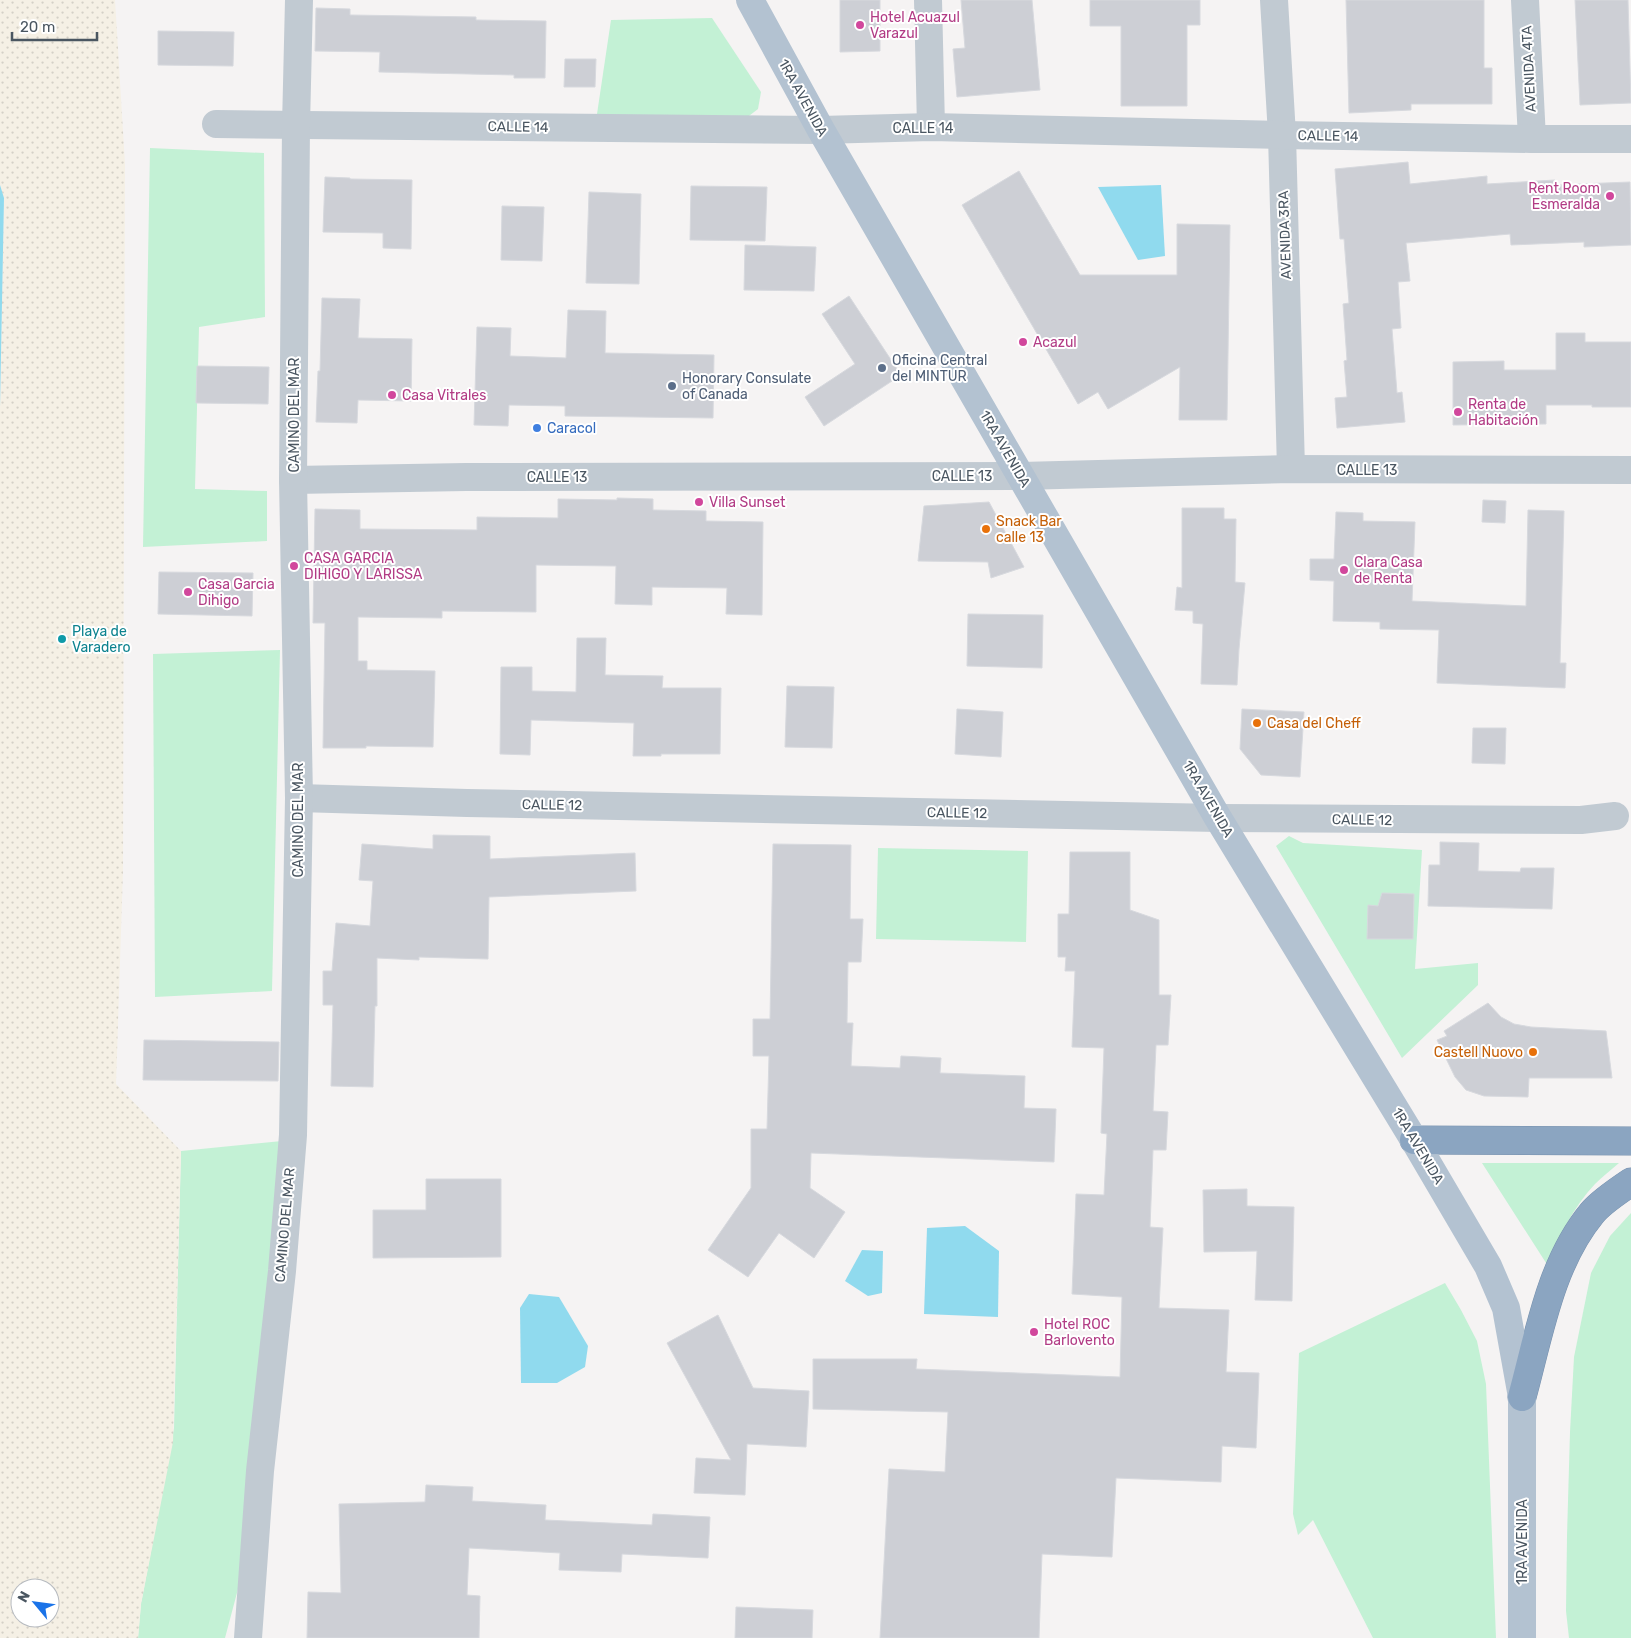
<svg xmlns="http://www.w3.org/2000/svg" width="1631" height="1638" font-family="Rubik,sans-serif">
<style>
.green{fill:#c3f1d5}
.sand{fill:url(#sand-dots);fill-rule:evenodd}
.water{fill:#90daee}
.building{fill:#cdcfd5;stroke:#d7d9de}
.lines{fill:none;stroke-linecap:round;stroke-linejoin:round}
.highway-casing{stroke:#7690ad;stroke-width:29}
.minor{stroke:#c1cad2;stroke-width:28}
.major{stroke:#b3c2d1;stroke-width:28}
.highway{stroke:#8ba5c1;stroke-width:28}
.hotel-dot{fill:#d1479c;stroke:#fff;stroke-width:2}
.service-dot{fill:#5c6f8a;stroke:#fff;stroke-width:2}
.shop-dot{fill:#3f7fe0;stroke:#fff;stroke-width:2}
.food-dot{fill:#e8710a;stroke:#fff;stroke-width:2}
.culture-dot{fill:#0f9aa8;stroke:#fff;stroke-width:2}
.labels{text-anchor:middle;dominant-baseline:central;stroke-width:4;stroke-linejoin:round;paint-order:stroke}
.hotel-label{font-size:14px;fill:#b23c85;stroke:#fff;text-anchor:start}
.street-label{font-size:14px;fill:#4a5661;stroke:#fff}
.service-label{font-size:14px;fill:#4e5e75;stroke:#fff;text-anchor:start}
.shop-label{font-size:14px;fill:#366cbe;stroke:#fff;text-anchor:start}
.food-label{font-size:14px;fill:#c56008;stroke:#fff;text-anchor:start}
.culture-label{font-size:14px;fill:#0d838f;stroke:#fff;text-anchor:start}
</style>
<defs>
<pattern id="sand-dots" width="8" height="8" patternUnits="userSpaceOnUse" patternTransform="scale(1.25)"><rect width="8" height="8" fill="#f5f0e5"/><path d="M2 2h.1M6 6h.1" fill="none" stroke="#d4d0c7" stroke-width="1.8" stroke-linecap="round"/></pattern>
</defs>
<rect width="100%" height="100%" fill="#f5f3f3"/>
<g class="green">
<path d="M712,18l49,74 -3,17 -17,13 -144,-8 14,-94z"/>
<path d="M150,148l114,5 1,164 -66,10 -4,162 72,2v50l-124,6z"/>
<path d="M280,650l-8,341 -117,6 -2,-343z"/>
<path d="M1289,836l14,7 119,7 -7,119 63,-6v22l-76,73 -126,-212z"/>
<path d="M878,848l150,3 -2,91 -150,-3z"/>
<path d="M282,1141l-44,448 -13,49h-87l3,-34 33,-176 7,-277z"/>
<path d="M1482,1163h137c-8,7 -17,14 -24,21 -22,23 -36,53 -47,82z"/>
<path d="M1631,1213v425h-62l-3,-27 1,-75 3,-104 4,-75 17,-84 19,-37z"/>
<path d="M1445,1283l16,27 16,31 9,43 10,254h-123l-60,-118 -15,15 -5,-21 6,-161z"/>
</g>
<path class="sand" d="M0,0h115l10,164 -2,707 -7,213 65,67 -8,291 -32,162 -3,34h-138v-1230l4,-209 -4,-14zM20,1588h30v30h-30z"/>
<g class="water">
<path d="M0,185l4,13 -4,210z"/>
<path d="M1161,185l4,71 -27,4 -40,-73z"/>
<path d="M965,1226l34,25 -1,66 -74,-3 3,-86z"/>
<path d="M862,1250l21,1 -1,42 -14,3 -23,-15z"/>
<path d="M529,1294l30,3 29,49 -3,21 -28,16h-36l-1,-75z"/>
</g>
<g class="building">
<path d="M840,0h40v51l-40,1z"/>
<path d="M961,0h71l8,90 -83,7 -4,-48 12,-1z"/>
<path d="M1090,0h110v25h-13v81h-66v-80h-31z"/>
<path d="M1346,0h138v68h8v36h-81v6l-62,3z"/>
<path d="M1575,0h53l3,103 -51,2z"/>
<path d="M316,8l34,1v6l126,2v3l70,1 -1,57h-31v-3l-135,-3 1,-20 -65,-1z"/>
<path d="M158,31l76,1 -1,34 -75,-1z"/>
<path d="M565,59h31l-1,28h-31z"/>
<path d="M1408,162l2,22 77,-8v8l68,-4v5l75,-3 1,63 -47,2v-5l-73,3 -1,-11 -104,9 4,38 -12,1 3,46 -9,1 5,64 5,-1 3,30 -68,6 -2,-30 12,-1 -3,-36 3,-1 -4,-56 6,-1 -5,-64h-4l-5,-70z"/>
<path d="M1019,171l61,104h97v-51l53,1 -3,195h-48l1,-53 -72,42 -10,-17 -20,12 -116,-199z"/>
<path d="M325,177l25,1v1l62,1 -1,69 -28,-1v-15l-60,-1z"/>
<path d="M691,186l76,1 -2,54 -75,-1z"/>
<path d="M589,192l52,2 -2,90 -53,-1z"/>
<path d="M502,206l42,1 -2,54 -41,-1z"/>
<path d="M745,245l71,2 -2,44 -70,-1z"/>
<path d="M849,296l52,79 -77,51 -19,-29 50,-33 -33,-50z"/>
<path d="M322,298l38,1 -2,39 54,1 -1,62 -53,-1 -1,23 -41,-1 2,-51h2z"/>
<path d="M568,310l38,1 -1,42 109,2 -1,63 -148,-2v-10l-56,-1 -1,21 -34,-1 3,-98 34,1 -1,28 56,2z"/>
<path d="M1556,333h29v9h46v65h-39v-2h-46v19l-93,1v-63l51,-1v9h52z"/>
<path d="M197,366l72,1 -1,37 -72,-1z"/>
<path d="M617,498l36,1v11l53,1v10l57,1 -1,93 -36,-1 1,-26 -75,-1v18l-37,-1 1,-38 -80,-1v47l-94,-1v7l-84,-1v44h9v9l68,1 -2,76 -67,-1v2h-43l2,-125h-12l2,-114 45,1v19l117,1v-13l81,1v-19l59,1z"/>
<path d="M1483,500l23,1 -1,22 -23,-1z"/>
<path d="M989,502l35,65 -33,11 -3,-16 -70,-1 6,-55z"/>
<path d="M1182,508h42v11h12l-1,63 10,1 -6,66 -2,36 -36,-1 2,-60 -10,-1v-12l-18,-1 2,-23 5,1z"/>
<path d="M1528,510l36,1 -4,152h6l-1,25 -128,-5 2,-53 -59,-1v-7l-47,-1 1,-40 -24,-1v-21h24l2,-47 27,1v8l52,1 -3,79 114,5z"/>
<path d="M159,572l94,1 -1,43 -94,-2z"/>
<path d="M968,614l75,1 -1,53 -75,-2z"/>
<path d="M577,638h29l-1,37 58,1 -1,12h59l-1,66h-59v2h-28l1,-33 -103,-3 -1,35 -30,-1 1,-87h31v24l44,1z"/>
<path d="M787,686l47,1 -2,61 -47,-1z"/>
<path d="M957,709l46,3 -2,45 -46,-3z"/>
<path d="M1242,709l62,3 -4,65 -39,-2 -21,-26z"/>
<path d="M1473,728h33l-1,36 -33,-1z"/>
<path d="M433,835l57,1v23l145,-6 1,38 -147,6 -1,62 -69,-2v3l-42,-2v48h-2l-2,81 -42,-1 2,-81h-10v-34h9l4,-48 34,3 3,-45 -14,-1 3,-36 71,5z"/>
<path d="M1440,842l39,1 -1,28 42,1 1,-4h33l-2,41 -124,-3 1,-41h11z"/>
<path d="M773,844l78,1 -1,74h13l-2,43h-13l-1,61h6l-2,43 49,2 1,-12 40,2 -1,15 85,3 -1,32 32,1 -2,53 -243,-9 -1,35 35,24 -31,46 -35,-25 -31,44 -40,-27 43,-62v-59h16l2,-73h-16v-37h17z"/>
<path d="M1070,852h60v58l29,10v75h12l-3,50h-12l-3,66 15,1 -2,38h-13l-3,77 13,1 -4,80 70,2 -3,62 33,1 -3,75 -34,-2 -1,36 -105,-4 -4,79 -70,-3 -3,84h-159l9,-169 56,3 3,-60 -135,-3v-50h104l-1,10 204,8 2,-80 -50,-3 4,-100 28,1 3,-61 -6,-1 3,-85 -32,-1 3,-76h-10l1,-14h-8v-43h11z"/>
<path d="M1382,893l32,1 -1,45h-46l1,-34 10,1z"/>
<path d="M1488,1003l13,14 13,7 17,3 75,4 6,47h-83l-1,19 -44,-1 -18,-6 -11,-13 -18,-37 10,-4 -3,-5z"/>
<path d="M144,1040l135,2 -1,39 -135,-1z"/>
<path d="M426,1179h75v78l-128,1v-48h53z"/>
<path d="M1247,1189v17l47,1 -2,94 -37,-1 2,-49 -53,1 -1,-62z"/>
<path d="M718,1315l35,73 56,3 -3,56 -59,-3 -2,51 -51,-2 2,-35 35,2 -64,-117z"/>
<path d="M426,1485l47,2 -1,14 74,4 -1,15 107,5 1,-11 57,3 -2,41 -86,-4 -1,18 -62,-2 1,-17 -91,-5 -2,47 13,1 -1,42h-172l1,-46 33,1 -2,-89 86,-2z"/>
<path d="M736,1607l77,3 -1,28h-77z"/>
</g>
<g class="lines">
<g class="highway-casing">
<g id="highway">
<path d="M1414,1140l217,1"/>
<path d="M1522,1397c17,-62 28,-133 70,-184 9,-11 27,-23 39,-31"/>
</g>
</g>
<g class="minor">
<path d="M928,0l3,127"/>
<path d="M1274,0l8,135 9,334"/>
<path d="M1525,0l7,139"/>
<path d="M216,124l605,6 110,-3 351,8 250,4h99"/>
<path d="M293,480l173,-3 555,-1 270,-7 340,1"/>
<path d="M299,798l168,5 751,15 363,2 34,-4"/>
<path d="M248,1638l12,-167 22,-200 11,-136 6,-337 -6,-318 3,-354 3,-126"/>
</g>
<path class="major" d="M750,0l71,130 397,688 196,322 74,126 18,42 16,89v241"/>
<use href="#highway" class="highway"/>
</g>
<g class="hotel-dot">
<circle cx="860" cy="25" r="5"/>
<circle cx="1610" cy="196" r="5"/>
<circle cx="1023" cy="342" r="5"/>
<circle cx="392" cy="395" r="5"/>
<circle cx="1458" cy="412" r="5"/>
<circle cx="699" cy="502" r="5"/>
<circle cx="294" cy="566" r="5"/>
<circle cx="1344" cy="570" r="5"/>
<circle cx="188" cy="592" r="5"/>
<circle cx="1034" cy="1332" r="5"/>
</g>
<g class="service-dot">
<circle cx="882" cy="368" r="5"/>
<circle cx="672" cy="386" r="5"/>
</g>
<circle class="shop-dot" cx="537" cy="428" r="5"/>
<g class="food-dot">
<circle cx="986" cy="529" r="5"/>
<circle cx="1257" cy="723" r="5"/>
<circle cx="1533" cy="1052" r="5"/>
</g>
<circle class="culture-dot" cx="62" cy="639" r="5"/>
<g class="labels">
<g class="hotel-label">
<text x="870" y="17">Hotel Acuazul<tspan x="870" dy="16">Varazul</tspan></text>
<text x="1600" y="188" text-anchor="end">Rent Room<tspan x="1600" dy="16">Esmeralda</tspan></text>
<text x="1033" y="342">Acazul</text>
<text x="402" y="395">Casa Vitrales</text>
<text x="1468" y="404">Renta de<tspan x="1468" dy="16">Habitación</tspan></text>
<text x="709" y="502">Villa Sunset</text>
<text x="304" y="558">CASA GARCIA<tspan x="304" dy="16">DIHIGO Y LARISSA</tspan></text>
<text x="1354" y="562">Clara Casa<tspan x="1354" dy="16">de Renta</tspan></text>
<text x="198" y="584">Casa Garcia<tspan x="198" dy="16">Dihigo</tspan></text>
<text x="1044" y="1324">Hotel ROC<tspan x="1044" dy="16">Barlovento</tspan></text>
</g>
<g class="street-label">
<text transform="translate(1529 69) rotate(-93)">AVENIDA 4TA</text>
<text transform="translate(803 98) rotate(61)">1RA AVENIDA</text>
<text transform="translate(518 127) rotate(1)">CALLE 14</text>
<text x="923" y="128">CALLE 14</text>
<text transform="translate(1328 136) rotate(1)">CALLE 14</text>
<text transform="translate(1285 235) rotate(-92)">AVENIDA 3RA</text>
<text transform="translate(294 415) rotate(-90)">CAMINO DEL MAR</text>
<text transform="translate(1005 449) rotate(60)">1RA AVENIDA</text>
<text x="1367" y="470">CALLE 13</text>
<text x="962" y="476">CALLE 13</text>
<text x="557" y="477">CALLE 13</text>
<text transform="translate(1208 799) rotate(60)">1RA AVENIDA</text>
<text transform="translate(552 805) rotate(1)">CALLE 12</text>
<text transform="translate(957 813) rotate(1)">CALLE 12</text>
<text transform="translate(298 820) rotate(-90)">CAMINO DEL MAR</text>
<text transform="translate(1362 820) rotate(1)">CALLE 12</text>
<text transform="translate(1418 1146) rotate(59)">1RA AVENIDA</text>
<text transform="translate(285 1225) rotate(-85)">CAMINO DEL MAR</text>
<text transform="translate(1522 1542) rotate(-90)">1RA AVENIDA</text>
</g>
<g class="service-label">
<text x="892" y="360">Oficina Central<tspan x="892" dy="16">del MINTUR</tspan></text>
<text x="682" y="378">Honorary Consulate<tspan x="682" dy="16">of Canada</tspan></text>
</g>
<g class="shop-label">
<text x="547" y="428">Caracol</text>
</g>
<g class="food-label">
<text x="996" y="521">Snack Bar<tspan x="996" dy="16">calle 13</tspan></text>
<text x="1267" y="723">Casa del Cheff</text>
<text x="1523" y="1052" text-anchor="end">Castell Nuovo</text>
</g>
<g class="culture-label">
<text x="72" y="631">Playa de<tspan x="72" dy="16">Varadero</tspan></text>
</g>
</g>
<g transform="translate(35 1603) rotate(299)"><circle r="24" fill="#ffffff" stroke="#b7bbc0"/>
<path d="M0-4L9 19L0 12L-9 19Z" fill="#1a73e8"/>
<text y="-8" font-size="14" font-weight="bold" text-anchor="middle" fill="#4a5661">N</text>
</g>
<path d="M12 32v8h85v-8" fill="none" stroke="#4a5661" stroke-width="2.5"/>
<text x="20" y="32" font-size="15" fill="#4a5661" stroke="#ffffff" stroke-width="4" paint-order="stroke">20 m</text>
</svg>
